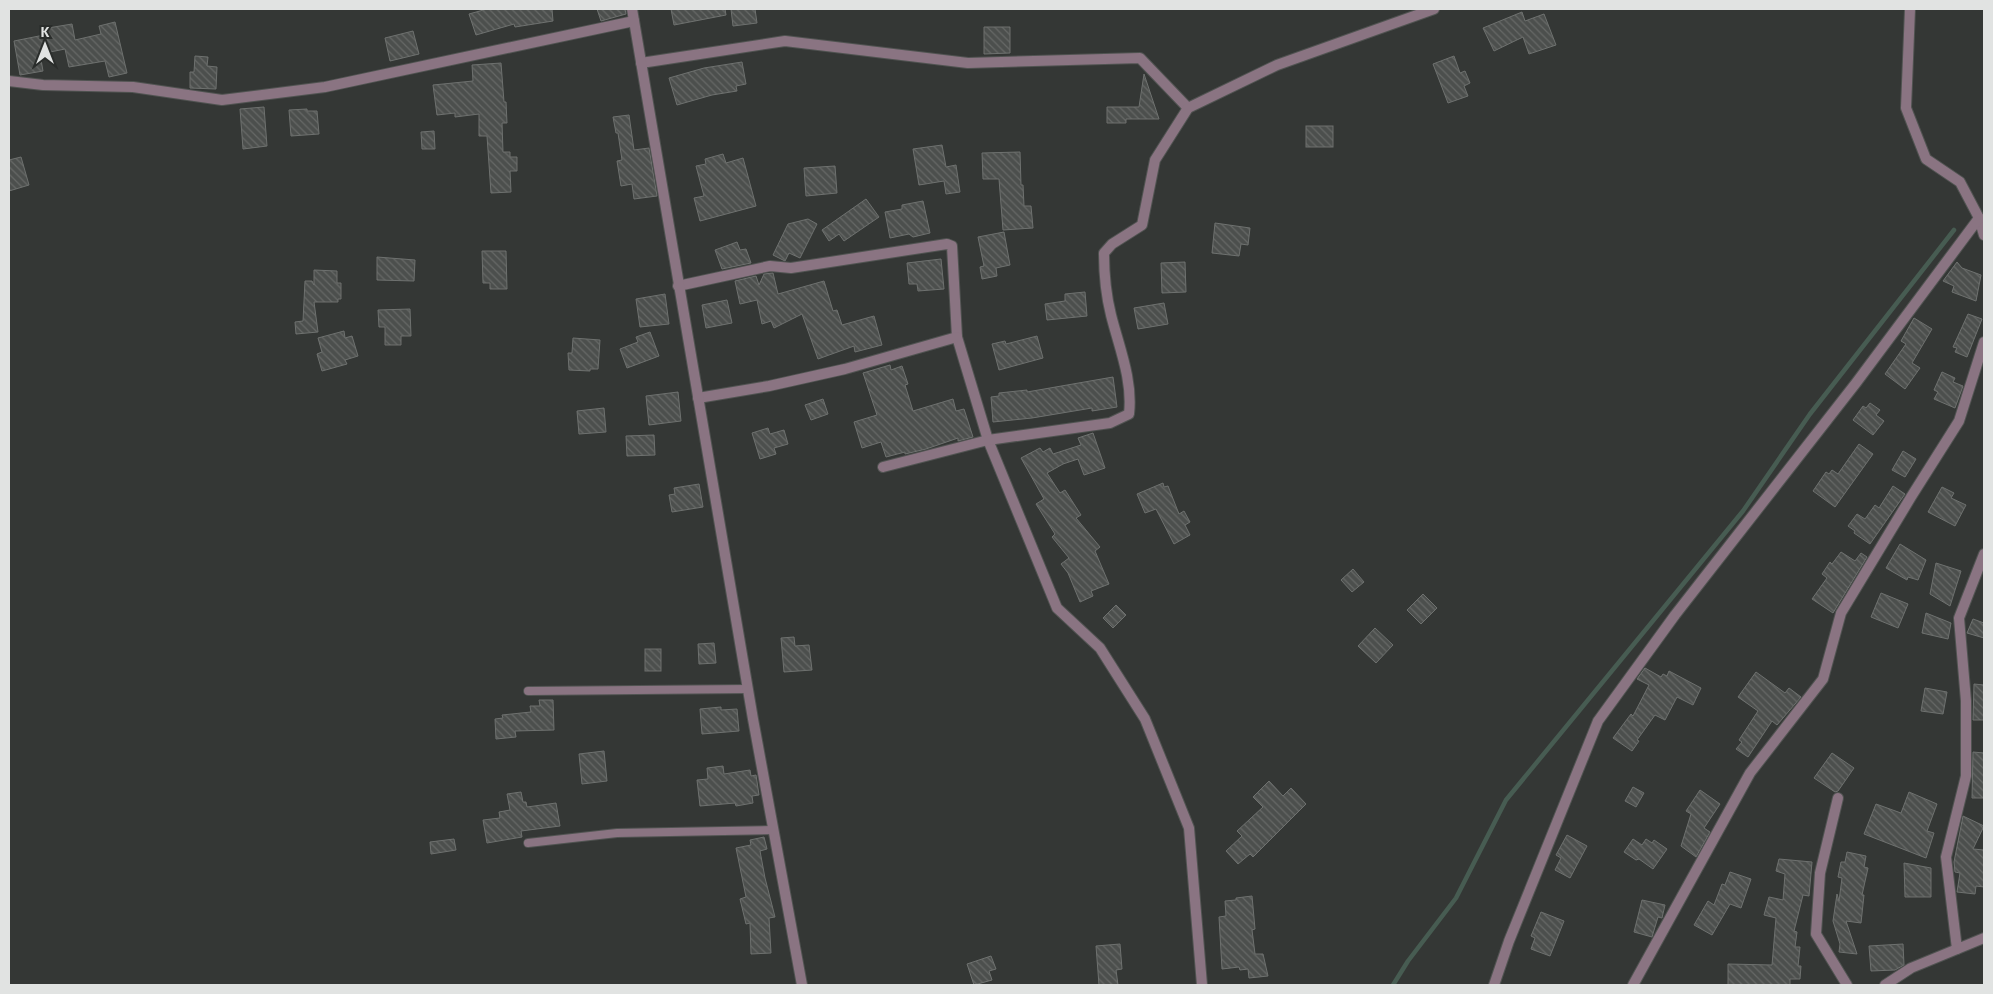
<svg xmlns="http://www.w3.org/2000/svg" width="1993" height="994" font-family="'Exo 2',sans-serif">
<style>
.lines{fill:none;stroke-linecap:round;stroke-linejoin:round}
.stream{stroke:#475c52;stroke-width:4.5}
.building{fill:url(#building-back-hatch);stroke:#6e716f}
.service-casing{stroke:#505351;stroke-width:10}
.minor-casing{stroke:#505351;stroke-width:12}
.tertiary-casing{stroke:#505351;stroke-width:12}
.service{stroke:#8a7482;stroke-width:8}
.minor{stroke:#8a7482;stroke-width:10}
.tertiary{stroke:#8a7482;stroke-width:10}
</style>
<defs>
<pattern id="building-back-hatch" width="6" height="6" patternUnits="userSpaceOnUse" patternTransform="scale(1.25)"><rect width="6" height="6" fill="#4c4f4d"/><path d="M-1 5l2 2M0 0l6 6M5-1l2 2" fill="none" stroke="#666866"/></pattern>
</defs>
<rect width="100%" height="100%" fill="#343735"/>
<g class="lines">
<path class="stream" d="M1393,985l15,-24 48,-63 50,-98 237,-289 67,-97 144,-184"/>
</g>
<g class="building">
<path d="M487,9h65l1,12 -38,6 -1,-3 -38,11 -7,-21z"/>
<path d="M597,9h28l1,5 -25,7z"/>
<path d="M671,9h54l1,6 -52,10z"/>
<path d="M731,9h24l2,14 -24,3z"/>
<path d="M1522,12l3,9 19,-7 12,31 -27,9 -6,-17 -29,14 -11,-23z"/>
<path d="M115,22l12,51 -18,4 -4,-16 -36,6 -4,-18 -25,5 3,17 -23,4 -6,-34 35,-7 -1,-6 24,-4 3,16 26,-6 -2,-8z"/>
<path d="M984,27h26v26l-26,1z"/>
<path d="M413,31l6,23 -29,7 -5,-23z"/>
<path d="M195,56l13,1 -1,9 10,1 -1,22 -26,-1v-16h4z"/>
<path d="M1454,56l6,17 5,-2 5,12 -6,3 4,10 -20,7 -15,-39z"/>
<path d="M742,62l4,22 -10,2 1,5 -25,4 -35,10 -8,-27 35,-10z"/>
<path d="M501,63l3,39h2l1,21h-5l1,29h7v5h7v14h-7l1,21 -20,1 -4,-57h-8v-22l-24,3v-4l-18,2 -4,-30 40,-4 -1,-16z"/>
<path d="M1144,74l15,45h-33v4h-19v-16h32z"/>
<path d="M264,107l3,39 -24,3 -3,-40z"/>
<path d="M307,109v2h10l2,23 -28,2 -2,-26z"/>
<path d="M629,115l5,35 15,-2 8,48 -23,3 -2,-15 -11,2 -4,-25 5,-1 -4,-27h-2l-3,-16z"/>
<rect x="1306" y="126" width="27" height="21"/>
<path d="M434,131l1,18h-13l-1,-17z"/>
<path d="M942,145l4,22 10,-2 4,27 -14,2 -2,-13 -25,4 -6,-36z"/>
<path d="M1020,152l1,33h2l1,21h7l2,22 -30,2 -4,-51h-16l-1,-26z"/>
<path d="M723,154l3,9 17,-5 13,48 -56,15 -6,-23 10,-2 -8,-30 10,-2 -1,-5z"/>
<path d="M21,157l8,28 -20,6v-31z"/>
<path d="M835,166l2,27 -31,3 -2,-28z"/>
<path d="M866,199l13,18 -35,24 -5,-7 -10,7 -7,-11z"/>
<path d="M923,201l7,32 -17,4 -4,-3 -19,4 -5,-26 17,-3v-4z"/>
<path d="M808,219l9,5 -17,34 -11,-5 -4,8 -12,-6 15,-31z"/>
<path d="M1215,223l35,5 -2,17 -7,-1 -2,12 -27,-3z"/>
<path d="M1004,232l6,33 -14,3 1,8 -15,3 -2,-12 4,-1 -6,-29z"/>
<path d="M737,242l3,8 6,-1 5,14 -29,6 -7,-19z"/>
<path d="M482,251h24l1,38h-17v-6h-7z"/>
<path d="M377,257l38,3 -1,21 -37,-1z"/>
<path d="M941,259l3,30 -26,2 -1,-7h-8l-2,-21z"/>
<path d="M1185,262l1,30 -24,1 -1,-30z"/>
<path d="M1957,262l5,6 19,7 -5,26 -24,-9 2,-6 -11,-5z"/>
<path d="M314,270l23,1v12h4v16h-3v3h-24l4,30 -22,2 -1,-12 8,-1 2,-40h7l2,4z"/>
<path d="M773,273l5,21 46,-13 9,30 4,-1 5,15 32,-9 8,29 -27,7 -1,-6 -36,13 -16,-45 -28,14 -3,-7 -9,3 -5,-24 -17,4 -5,-23 21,-5 3,9 5,-11z"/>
<path d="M1085,292l2,24 -40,4 -2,-16 20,-3v-7z"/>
<path d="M665,294l4,30 -29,3 -4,-28z"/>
<path d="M727,300l5,23 -26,5 -4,-23z"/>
<path d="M1164,303l4,21 -30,5 -4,-21z"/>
<path d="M410,309l1,27h-10v9h-16v-18h-6l-1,-17z"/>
<path d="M1968,314l14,5 -15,38 -12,-5 2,-4 -4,-1z"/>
<path d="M1914,318l18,11 -20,34 8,5 -15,21 -20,-15 21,-30 -5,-3z"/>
<path d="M344,331l1,7 7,-2 6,20 -13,4 2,4 -25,7 -5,-17 5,-2 -4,-14z"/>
<path d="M650,332l9,24 -32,12 -7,-19 18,-7 -2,-5z"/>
<path d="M1037,336l6,22 -44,12 -7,-26 13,-3 1,3z"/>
<path d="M573,338l27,2 -2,29h-8v2l-21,-1 -1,-17h4z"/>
<path d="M890,365l1,5 11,-4 6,18 -3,1 8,26 40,-12 3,12 8,-2 9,28 -15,4v-3l-32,11 -21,5v-2l-19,5 -5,-15 -19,6 -8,-26 23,-7 -14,-42z"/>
<path d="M1942,372l13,6 -2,4 10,4 -8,22 -21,-9 4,-7 -4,-2z"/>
<path d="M1113,377l4,30 -25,4v-3l-60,10 -39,4 -2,-25 8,-1v-3l28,-3v2z"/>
<path d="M678,392l3,29 -32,4 -3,-29z"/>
<path d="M823,399l5,15 -17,6 -6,-15z"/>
<path d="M1870,403l10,7 -4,5 8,6 -11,14 -20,-15 10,-14 3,2z"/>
<path d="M604,408l2,24 -27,2 -2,-23z"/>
<path d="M768,428l2,6 14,-4 4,14 -14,4 2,6 -16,5 -8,-26z"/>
<path d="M1093,433l12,35 -21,7 -6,-16 -15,5 -16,9 13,20 5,-3 16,25 -5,3 24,29 -5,4 14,33 -18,7 2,5 -13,6 -12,-29 -7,-9 8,-6 -17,-21 3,-3 -19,-30 8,-5 -23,-41 19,-10 3,4 7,-4 3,6 28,-9 -3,-7z"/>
<path d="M654,435l1,20 -28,1 -1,-20z"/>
<path d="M1859,444l14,10 -38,53 -22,-16 13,-19 3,2 3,-4 6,4z"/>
<path d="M1903,451l13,8 -11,18 -13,-7z"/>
<path d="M1163,483l1,4 4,-1 11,28 5,-3 6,11 -5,3 5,10 -16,9 -18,-35 -11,4 -8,-19z"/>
<path d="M699,484l4,23 -31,5 -3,-17 6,-1 -1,-6z"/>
<path d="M1893,486l12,8 -35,50 -16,-11 1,-2 -7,-5 9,-12 8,5 10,-14 4,3z"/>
<path d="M1942,487l12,6 -3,5 15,7 -11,21 -27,-14z"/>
<path d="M1900,544l26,16 -8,20 -10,-3 -1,3 -21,-12z"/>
<path d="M1841,552l14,9 6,-8 6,4 -34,56 -21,-14 15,-21 -5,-4 8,-12 2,2z"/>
<path d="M1936,563l25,8 -11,35 -20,-12z"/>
<path d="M1353,569l11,13 -12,10 -11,-12z"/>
<path d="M1881,593l27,11 -10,24 -27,-11z"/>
<path d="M1423,594l14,14 -16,16 -14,-14z"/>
<path d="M1116,605l10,10 -13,13 -10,-10z"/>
<path d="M1926,613l25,10 -3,16 -26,-6z"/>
<path d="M1973,619l11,4v15l-17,-5z"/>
<path d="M1375,628l18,17 -17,18 -18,-17z"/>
<path d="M794,637l1,9 14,-1 3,25 -28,2 -3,-34z"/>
<path d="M714,643l2,20 -17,1 -1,-20z"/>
<rect x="645" y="649" width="16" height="22"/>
<path d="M1645,668l16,9 2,-3 4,2 2,-5 32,17 -8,17 -16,-8 -12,23 -10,-5 -18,25 2,1 -7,10 -19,-13 18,-24 2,2 16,-31 -12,-6z"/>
<path d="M1756,672l29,21 4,-5 12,9 -24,28 -5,-4 -24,36 -12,-8 6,-7 -3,-2 19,-29 -20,-14z"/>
<path d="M1974,684l10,1v35h-11z"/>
<path d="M1925,688l22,4 -4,22 -22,-3z"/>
<path d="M539,700h14l1,30 -39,1 1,6 -20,2 -1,-20 8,-1 -1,-3 29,-3 -1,-6h10z"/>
<path d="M721,707v3l16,-1 2,22 -37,3 -2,-25z"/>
<path d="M604,751l3,30 -25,3 -3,-30z"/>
<path d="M1973,752l11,1v45h-12z"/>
<path d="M1832,753l22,15 -16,23 -3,1 -21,-14z"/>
<path d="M723,766l1,8 26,-4 1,6 5,-1 3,20 -7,1 1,7 -17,3 -1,-3 -35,3 -3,-26 11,-1 -1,-11z"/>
<path d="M1269,781l14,15 8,-8 15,16 -53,53 -3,-3 -12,10 -12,-13 16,-15 -5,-5 26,-24 -10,-10z"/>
<path d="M1633,787l11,6 -8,14 -11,-6z"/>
<path d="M1700,790l20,14 -16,24 6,4 -14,25 -15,-11 10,-32 -5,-3z"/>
<path d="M521,792l2,10h3l1,5 29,-4 4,23 -39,5 1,6 -35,6 -4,-23 17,-2 -1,-6 11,-2 -3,-16z"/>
<path d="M1909,792l28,12 -10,27 7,2 -8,25 -62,-24 12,-30 25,9z"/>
<path d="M1963,816l21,10 -11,23 11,1v37l-8,-1 -1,8 -18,-2 3,-19 -5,-1 -1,-10z"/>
<path d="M1567,835l20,11 -17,32 -15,-8 6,-12 -5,-3z"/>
<path d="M764,837l3,12 -7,2 5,27 10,39 -6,1 2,35 -20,1 -1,-31 -4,1 -6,-25 6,-2 -10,-49 15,-3 -1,-5z"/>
<path d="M454,839l2,11 -25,4 -1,-12z"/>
<path d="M1633,839l9,6 4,-6 6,4 2,-3 13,9 -14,20 -14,-10 -3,1 -12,-8z"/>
<path d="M1847,852l19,4 -2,11 4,1 -6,27h2l-3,28 -15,-2 11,33 -18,-2 1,-8 -7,-23 4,-27 2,7 3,-23 -4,-1 3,-15h4z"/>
<path d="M1779,859l33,3 -3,34 -6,-1 -9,36 3,1 -2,15h5l-2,19h3l-1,13h-10v6h-62v-21l44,1 4,-47 -12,-3 5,-18 14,3 2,-26 -9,-3z"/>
<path d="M1904,863l27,5v29h-26z"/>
<path d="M1730,872l21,7 -10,29 -11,-4 -18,31 -18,-10 14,-24 6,4 8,-21 3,1z"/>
<path d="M1252,896l3,33 -3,1 3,24h8l5,22 -19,2 -1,-9 -8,1 -1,-3 -17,2 -3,-52 7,-1 -1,-15 11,-1v-2z"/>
<path d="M1642,900l23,5 -3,13 -4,-1 -6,20 -18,-5z"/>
<path d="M1541,912l23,9 -14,35 -19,-7 4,-11 -4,-2z"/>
<path d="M1120,944l2,25 -6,1 2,15h-19l-3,-39z"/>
<path d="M1903,944l1,21 -9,5 -24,1 -2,-25z"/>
<path d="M991,956l5,13 -7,2 3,9 -18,5 -7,-21z"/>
</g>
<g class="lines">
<g class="service-casing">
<g id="service">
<path d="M528,691l220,-2"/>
<path d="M528,843l89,-10 156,-3"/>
</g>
</g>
<g class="minor-casing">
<g id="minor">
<path d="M1910,9l-4,99 20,51 34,23 19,36 5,17"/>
<path d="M641,63l144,-22 183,22 172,-5 48,50"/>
<path d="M9,81l34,4 90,2 89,13 103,-13 309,-66"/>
<path d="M678,286l92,-20 21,2 156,-24 5,2 5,91 31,103 69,168 43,40 45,71 44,109 13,157"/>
<path d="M698,398l71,-12 76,-17 112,-32"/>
<path d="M883,467l105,-27 122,-17 19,-9c4,-34 -10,-67 -18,-99 -5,-20 -7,-41 -7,-62l8,-9 30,-19 13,-65 33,-52 89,-43 157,-56"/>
<path d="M1838,798l-18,75 -4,61 31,51"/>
<path d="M1957,949l-11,-92 20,-81v-75l-7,-83 25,-64"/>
<path d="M1494,985l15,-44 89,-220 77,-106 181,-232 123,-165"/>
<path d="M1633,985l117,-212 73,-94 18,-66 70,-116 48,-76 25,-79"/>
<path d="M1885,985l26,-17 73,-30"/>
</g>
</g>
<g class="tertiary-casing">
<path id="tertiary" d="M632,9l121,710 49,266"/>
</g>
<use href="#service" class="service"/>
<use href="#minor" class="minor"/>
<use href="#tertiary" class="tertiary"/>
</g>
<rect width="1993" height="994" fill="none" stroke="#e1e3e2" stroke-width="20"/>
<g transform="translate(45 45)" stroke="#2a2d2b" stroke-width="4" paint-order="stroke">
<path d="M0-4L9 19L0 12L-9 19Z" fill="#e1e3e2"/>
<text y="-8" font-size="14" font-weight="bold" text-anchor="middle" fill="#e1e3e2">K</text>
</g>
</svg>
